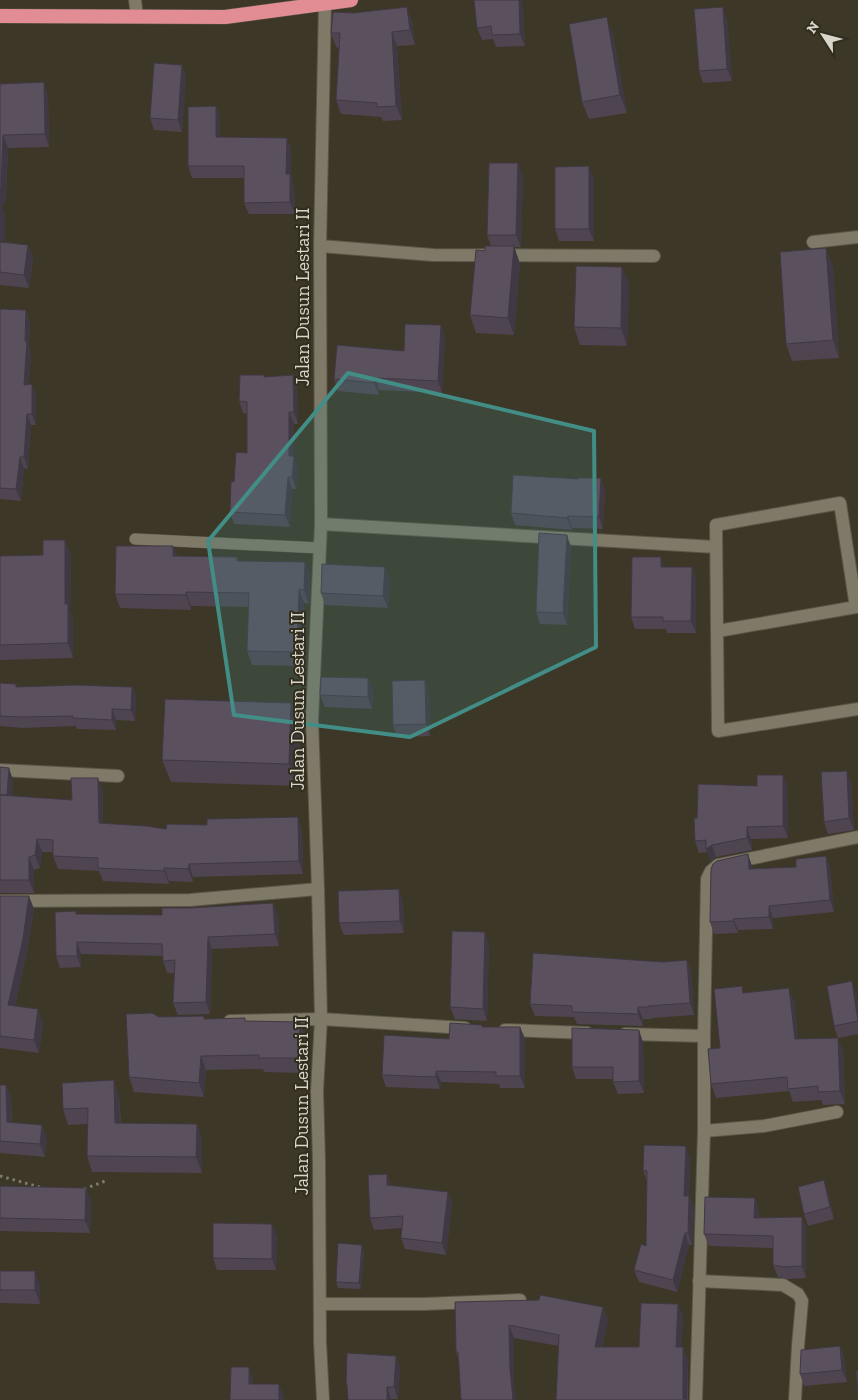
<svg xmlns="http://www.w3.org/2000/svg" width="858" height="1400" font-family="'Zilla Slab',serif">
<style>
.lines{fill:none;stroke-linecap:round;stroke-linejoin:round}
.service-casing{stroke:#5a5548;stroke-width:12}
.minor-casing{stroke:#5a5548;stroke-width:14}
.trunk-casing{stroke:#5a5548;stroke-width:15}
.path{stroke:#807c6f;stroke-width:3;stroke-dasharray:2.5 4;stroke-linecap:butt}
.service{stroke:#7f7967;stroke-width:11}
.minor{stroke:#7f7967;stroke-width:12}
.trunk{stroke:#e28d94;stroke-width:14}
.wall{fill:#4e4551}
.shaded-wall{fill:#403842}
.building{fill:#5b505e;stroke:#403842}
.marked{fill:#428e86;fill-opacity:0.2;stroke:#428e86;stroke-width:4;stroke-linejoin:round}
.labels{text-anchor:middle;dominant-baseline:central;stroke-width:4;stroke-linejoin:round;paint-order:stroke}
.street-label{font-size:19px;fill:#d9d6cc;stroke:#322d1d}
</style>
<rect width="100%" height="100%" fill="#3c3727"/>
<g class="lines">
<g class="service-casing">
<path id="service" d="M135,539l185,9"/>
</g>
<g class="minor-casing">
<g id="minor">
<path d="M135,0l2,17"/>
<path d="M813,242l45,-5"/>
<path d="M320,246l113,9 221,1"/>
<path d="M321,524l395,23"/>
<path d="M718,631l138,-24 -16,-104 -124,22 2,206 140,-22"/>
<path d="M0,770l118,6"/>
<path d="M0,901l190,-1 128,-11"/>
<path d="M230,1021l91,-2 144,9"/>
<path d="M505,1030l82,3"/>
<path d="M625,1034l79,2 3,-157 4,-8 7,-6 140,-28"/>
<path d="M704,1131l60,-5 73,-14"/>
<path d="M699,1281l84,4 15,9 4,7 -4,45 -3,54"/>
<path d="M320,1304h104l96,-4"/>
<path d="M323,1400l-3,-58 -1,-181 -2,-70 4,-72 -3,-130 -6,-169 9,-196 -1,-278 5,-243"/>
<path d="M696,1400l8,-269v-95"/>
</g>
</g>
<g class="trunk-casing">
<path id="trunk" d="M0,16l225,1 126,-17"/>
</g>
<g class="path">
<path d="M0,1176l43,12"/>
<path d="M84,1189l24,-9"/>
</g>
<use href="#service" class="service"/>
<use href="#minor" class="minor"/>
<use href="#trunk" class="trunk"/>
</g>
<g class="wall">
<path d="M474,0h47l2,7 2,39 -29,1 -3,-8 -11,1 -5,-12z"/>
<path d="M727,19l5,62 -29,2 -4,-12z"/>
<path d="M412,21l3,24 -18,1 5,74 -19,1 -2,-4 -40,-3 -5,-14 3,-52 -3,-1 -5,-14z"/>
<path d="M613,34l14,79 -38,6 -7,-17z"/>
<path d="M182,65l4,12 -4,55 -28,-2 -4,-12z"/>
<path d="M0,82l1,2 47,12 1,51 -41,1 -2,53 -4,6 3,10v25l23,3 5,13 -4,30 -29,-3z"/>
<path d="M216,106l4,12v19l67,1 4,12v25l3,11 1,28h-46l-5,-11v-25h-52l-4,-12z"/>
<path d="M523,175l-2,72h-7l6,17 -6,71 -38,-2 -6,-18 15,-64 6,-5 -4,-11z"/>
<path d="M594,178v63h-35l-4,-12z"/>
<path d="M833,266l6,92 -47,3 -6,-17z"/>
<path d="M622,267l7,17 -2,62 -47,-1 -6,-18z"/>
<path d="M0,309l26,1 4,12 -1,25 2,6 -2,31 7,12v29h-5l-3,44 -4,-1 -3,33 -21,-2z"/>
<path d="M441,325l4,12 -3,56 -63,-3v5l-41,-4 -4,-12 70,-28z"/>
<path d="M264,375l1,2 28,-2 4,12 1,37h-4l-1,32 5,12 -2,21h-4l-2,38 -56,-3 -4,-12 4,-30 13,-29v-40h-4l-4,-12z"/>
<path d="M605,490l-2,39 -31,-1v2l-57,-5 -4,-12z"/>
<path d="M173,546l4,10 60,1 1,4 67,1 5,14 -1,28 -5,-1 -2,63 -50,-1 -5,-14 2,-44 -58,-1v4l-71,-2 -5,-14z"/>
<path d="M571,547l-4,78 -27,-1 -4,-12z"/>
<path d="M71,555l-1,57 3,8v38l-73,2v-104z"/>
<path d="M385,567l5,12 -2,29 -63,-3 -4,-12z"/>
<path d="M665,567h27l4,12v54h-29l-1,-4h-31l-4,-12z"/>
<path d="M425,680l4,12 1,44 -33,1 -4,-12z"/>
<path d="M0,683l16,1 1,3h115l4,10 -1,24 -19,-1v10l-39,-1 -1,-3 -53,2 -23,-2z"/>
<path d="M373,690l-1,19 -47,-2 -5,-12z"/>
<path d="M300,725l-2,61 -127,-4 -9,-22z"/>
<path d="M0,767l13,13 -1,16 60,4 31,-9v32l63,6 136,1 1,44 -110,3v5l-24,-1v3l-66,-3 -4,-10 -41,-2 -5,-13v-4h-11l-2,16 -6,2v23h-34z"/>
<path d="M783,775l4,12 1,51 -37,1 1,11 -36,7 -6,4 -3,-9 -8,1 -4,-12 2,-23 60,-32z"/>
<path d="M851,783l3,47 -26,4 -4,-12z"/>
<path d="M826,856l4,12 4,44 -61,6v11l-35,1v3l-24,1 -4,-12 42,-56v3l44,-2z"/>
<path d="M0,896l34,13 -7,43 -12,54 28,16 -4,31 -39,-5z"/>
<path d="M403,901l1,32 -60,2 -5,-12z"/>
<path d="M273,903l5,12 1,31 -67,3 -2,65 -32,1 -5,-12 1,-30h-7l-4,-12v-5l-82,-2v13l-21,1 -4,-12 21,-42 85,1 29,-7z"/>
<path d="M489,944l-2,77 -32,-2 -5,-12z"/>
<path d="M687,960l4,12 3,43 -42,3v1h-9v7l-66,-2 -3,-7 -39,-1 -5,-12 133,-42z"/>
<path d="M745,993l49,8 4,38 45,12 2,53 -22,1 -2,-5 -28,2 -4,-11 -73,7 -5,-14 9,-36z"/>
<path d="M856,993l2,12v29l-20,4 -4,-12z"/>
<path d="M159,1017l87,4 59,15 -1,37 -40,-1 -1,-3 -57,1 -2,27 -70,-5 -5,-15z"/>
<path d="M483,1027h37l5,12v49h-25l-1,-4 -58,-2 -1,7 -54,-2 -4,-12 67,-36z"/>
<path d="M643,1042l1,51 -26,1 -5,-12v-3h-37l-4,-12z"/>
<path d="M0,1085h6l5,13 1,25 30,2 5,14 -2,18 -45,-4z"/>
<path d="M119,1096l2,28h76l5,16v33l-110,-1 -5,-16 1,-32 -20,1 -5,-16z"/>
<path d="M690,1158l-1,38 5,12 -2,37h-3l-12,47 -38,-10 -5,-12 12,-24 1,-64 -4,-12z"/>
<path d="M387,1174l4,11 57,7 4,12 -6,51 -41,-6 -4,-11 1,-10 -28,2 -4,-12z"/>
<path d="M0,1186l91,15 -1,32 -90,-2z"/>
<path d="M828,1192l6,27 -26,7 -4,-12z"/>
<path d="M759,1210v8l43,-1 4,12v49l-18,1 -10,-2 -5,-12v-17l-64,-2 -5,-12z"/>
<path d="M277,1236l-1,34h-59l-4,-12z"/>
<path d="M364,1251l-3,38 -23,-1 -2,-6z"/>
<path d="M0,1271l40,14v19l-40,-1z"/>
<path d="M455,1302l148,5 5,13 -6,27h37l39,-43 5,13 -2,30h2l5,13v40h-132l3,-54 -45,-8v44l-55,-21 -3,-9z"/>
<path d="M840,1346l4,12 3,24 -43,4 -4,-12z"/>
<path d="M396,1356l4,12 -2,31 -50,1v-10l-2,-6z"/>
</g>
<g class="shaded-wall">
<path d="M519,0h2l2,7 2,39 -5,-12z"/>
<path d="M407,7l5,14 3,24 -5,-15z"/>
<path d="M723,7l4,12 5,62 -5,-12z"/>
<path d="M607,17l6,17 14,79 -7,-18z"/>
<path d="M392,32l5,14 5,74 -6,-14z"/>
<path d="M182,65l4,12 -4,55 -4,-12z"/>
<path d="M44,82l4,14 1,51 -4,-13z"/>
<path d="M216,106l4,12v31l-4,-12z"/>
<path d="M3,135l5,13 -2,53 -4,6 3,10v38l-5,-13v-53z"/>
<path d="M287,138l4,12v25l3,11 1,28 -5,-12 -4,-28z"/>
<path d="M518,163l5,12 -2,72 -5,-12z"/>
<path d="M589,166l5,12v63l-5,-12z"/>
<path d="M28,245l5,13 -4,30 -5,-13z"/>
<path d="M514,246l6,18 -6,71 -6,-17z"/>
<path d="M826,248l7,18 6,92 -6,-18z"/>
<path d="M622,267l7,17 -2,62 -6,-18z"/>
<path d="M26,310l4,12 -1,25 2,6 -3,43 -4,-11z"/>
<path d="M441,325l4,12 -3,56 -4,-12z"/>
<path d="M293,375l4,12 1,37 -4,-12z"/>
<path d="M375,378l4,12v5l-5,-12z"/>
<path d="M32,384l4,12v29l-4,-11z"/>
<path d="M289,412l5,12 -1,38 1,-6 4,12 -2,21 -4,-12 -3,-21z"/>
<path d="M27,414l4,11 -3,44 -4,-12z"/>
<path d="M20,457l4,11 -3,33 -5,-12z"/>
<path d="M288,477l4,12 -2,38 -5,-12z"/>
<path d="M601,478l4,12 -2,39 -4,-12z"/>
<path d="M568,516l4,12v2l-5,-12z"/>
<path d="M567,535l4,12 -4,78 -4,-12z"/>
<path d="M65,540l6,15 -1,57 3,8v38l-5,-15 -3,-39z"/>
<path d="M173,546l5,14 -5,-4z"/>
<path d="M661,557l4,12 -4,-2z"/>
<path d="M305,562l5,14 -1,28 -5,-14z"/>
<path d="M385,567l5,12 -2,29 -5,-12z"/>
<path d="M692,567l4,12v54l-5,-12z"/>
<path d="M299,589l5,14 -2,63 -5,-14z"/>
<path d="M186,592l5,14v4l-5,-15z"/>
<path d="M368,678l5,12 -1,19 -4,-12z"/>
<path d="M425,680l4,12 1,44 -4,-12z"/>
<path d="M132,687l4,10 -1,24 -4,-11z"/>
<path d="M291,703l9,22 -2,61 -9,-22z"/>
<path d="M112,709l4,11v10l-4,-10z"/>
<path d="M9,768l4,12 -2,28 -4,-12z"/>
<path d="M847,771l4,12 3,47 -5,-12z"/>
<path d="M783,775l4,12 1,51 -5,-12z"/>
<path d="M98,778l5,13v45l-4,-13z"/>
<path d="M298,817l4,13 1,44 -4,-13z"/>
<path d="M747,827l4,12 1,11 -5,-12z"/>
<path d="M37,839l5,13 -2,16 -5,-13z"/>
<path d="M712,845l4,12 -6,4 -4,-12z"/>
<path d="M748,854l4,12 1,15 -4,-12z"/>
<path d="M826,856l4,12 4,44 -4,-12z"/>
<path d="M29,857l5,13v23l-5,-13z"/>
<path d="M189,864l4,13v5l-5,-13z"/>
<path d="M164,868l5,13v3l-5,-13z"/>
<path d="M399,889l4,12 1,32 -4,-12z"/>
<path d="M29,896l5,13 -7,43 -14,66 -5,-13z"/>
<path d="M273,903l5,12 1,31 -4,-12z"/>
<path d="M769,906l4,12v11l-4,-12z"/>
<path d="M733,919l5,11v3l-5,-12z"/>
<path d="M485,932l4,12 -2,77 -4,-12z"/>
<path d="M208,937l4,12 -2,65 -4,-12z"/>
<path d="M77,942l4,12v13l-4,-11z"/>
<path d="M687,960l4,12 3,43 -4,-12z"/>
<path d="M852,981l4,12 2,12v16z"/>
<path d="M789,988l5,13 6,52 -5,-14z"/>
<path d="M638,1007l5,12v7l-5,-12z"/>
<path d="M38,1009l5,13 -4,31 -5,-13z"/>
<path d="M300,1022l5,14 -1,37 -5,-15z"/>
<path d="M520,1027l5,12v49l-5,-12z"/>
<path d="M639,1030l4,12 1,51 -5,-12z"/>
<path d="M838,1038l5,13 2,53 -5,-13z"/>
<path d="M201,1056l5,14 -2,27 -5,-14z"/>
<path d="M436,1071l5,11 -1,7 -4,-12z"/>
<path d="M114,1080l5,16 2,43 -6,-16z"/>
<path d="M6,1085l5,13 1,38 -5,-14z"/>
<path d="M197,1124l5,16v33l-6,-16z"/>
<path d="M42,1125l5,14 -2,18 -5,-13z"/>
<path d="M686,1146l4,12 -1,50 -5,-12z"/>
<path d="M387,1174l4,12 -4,-1z"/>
<path d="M824,1180l4,12 6,27 -4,-12z"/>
<path d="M86,1188l5,13 -1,32 -5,-13z"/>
<path d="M448,1192l4,12 -6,51 -4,-12z"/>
<path d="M689,1196l5,12 -2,37 -4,-12z"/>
<path d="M755,1198l4,12 -1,20 -4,-12z"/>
<path d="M802,1217l4,12v49l-4,-12z"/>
<path d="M272,1224l5,12 -1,34 -4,-11z"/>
<path d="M685,1233l4,12 -12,47 -4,-12z"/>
<path d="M362,1245l2,6 -3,38 -2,-6z"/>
<path d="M35,1271l5,14v19l-5,-14z"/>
<path d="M678,1304l5,13 -2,43 -5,-13z"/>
<path d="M603,1307l5,13 -8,39 -5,-12z"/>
<path d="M509,1325l5,13v44l2,18h-3l-3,-31z"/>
<path d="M840,1346l4,12 3,24 -5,-12z"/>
<path d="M683,1347l5,13 -1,40 -4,-1z"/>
<path d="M396,1356l4,12 -2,31 -4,-12z"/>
<path d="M249,1367l4,12v17l-4,-12z"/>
<path d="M279,1384l5,12v4h-5z"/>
<path d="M387,1387l4,12v1h-4z"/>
</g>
<g class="building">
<path d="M474,0h45l1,34 -28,1 -1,-9 -14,2z"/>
<path d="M407,7l3,23 -18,2 4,74 -19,1v-4l-41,-3 4,-67h-9l2,-21 20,1z"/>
<path d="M723,7l4,62 -28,2 -5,-62z"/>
<path d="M607,17l13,78 -38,7 -13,-78z"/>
<path d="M154,63l28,2 -4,55 -28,-2z"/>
<path d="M0,82v2l44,-2 1,52 -42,1 -2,53 -1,1z"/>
<path d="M216,106v31l71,1 -1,36h4v28l-46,1v-37h-56v-59z"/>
<path d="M489,163h29l-2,72h-29z"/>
<path d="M589,166v63h-34v-62z"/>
<path d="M0,242l28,3 -4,30 -24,-3z"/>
<path d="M485,246h29l-6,72 -38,-3 6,-65 9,1z"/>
<path d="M826,248l7,92 -47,4 -6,-92z"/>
<path d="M576,266l46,1 -1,61 -47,-1z"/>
<path d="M0,309l26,1 -1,31h2l-3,44 8,-1v30h-5l-3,43h-4l-4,32 -16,-1z"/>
<path d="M405,324l36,1 -3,56 -63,-3 -1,5 -40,-4 3,-34 67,6z"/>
<path d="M240,375h24v2l29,-2 1,37h-5v44h5l-2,21h-4l-3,38 -55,-3 1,-31 3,1 2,-30 11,1v-51l-8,-1z"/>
<path d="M513,475l65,4v-1h23l-2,39 -31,-1 -1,2 -56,-5z"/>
<path d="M539,533l28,2 -4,78 -27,-1z"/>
<path d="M43,540h22v64h3v39l-68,2v-89l43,-1z"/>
<path d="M116,546h57v10l64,1v4l68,1 -1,28 -5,-1 -2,63 -50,-1 2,-58 -63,-1v3l-71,-1z"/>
<path d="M632,557h29v10h31l-1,54h-28v-4h-32z"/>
<path d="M322,564l63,3 -2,29 -62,-3z"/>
<path d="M321,677l47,1v19l-48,-2z"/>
<path d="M425,680l1,44 -33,1 -1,-44z"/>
<path d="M0,683l16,1v3l61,-2 55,2 -1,23 -19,-1v11l-39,-2v-2l-54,1 -19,-1z"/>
<path d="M165,699l126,4 -2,61 -127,-4z"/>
<path d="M0,767l9,1 -2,27h-7z"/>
<path d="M847,771l2,47 -25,4 -3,-50z"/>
<path d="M757,775h26v51l-36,1v11l-35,7 -6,4v-9l-11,1 -1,-23h3l1,-34 59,2z"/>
<path d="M71,778h27l1,45 47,3 20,3 1,-5 40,1v-6l91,-2 1,44 -110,3 -1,5 -24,-1v3l-66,-3v-10l-45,-2v-16l-16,-1 -2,16 -6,2v23h-29v-85l72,5z"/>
<path d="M748,854l1,15 47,-2v-8l30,-3 4,44 -61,6v11l-36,2v2l-23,1 1,-53 2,-5 4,-3z"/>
<path d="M399,889l1,32 -61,2 -1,-32z"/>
<path d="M0,896h29l-6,43 -15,66 30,4 -4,31 -34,-4z"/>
<path d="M273,903l2,31 -67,3 -2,65 -33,1 2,-43 -12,1 -1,-17 -85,-2v14h-21l-1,-44 21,-1v3l86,1v-7h29z"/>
<path d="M452,931l33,1 -2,77 -33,-2z"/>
<path d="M533,953l130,9 24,-2 3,43 -42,3v1h-10v7l-66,-2v-6l-42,-2z"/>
<path d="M852,981l6,40 -24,5 -7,-40z"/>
<path d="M742,986l1,7 46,-5 6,51 43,-1 2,53 -22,1v-6l-30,3 -1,-12 -76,7 -3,-35 12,-1 -6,-59z"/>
<path d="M152,1013l7,4 45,-1v3l41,-1v3l55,1 -1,36h-40v-3l-58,1 -2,27 -70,-6 -3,-63z"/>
<path d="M450,1023l32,2v2h38v49h-24v-4l-60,-1v6l-54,-2 2,-40 65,4z"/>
<path d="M572,1028l67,2v51l-26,1v-15h-41z"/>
<path d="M114,1080l1,43 82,1 -1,33 -109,-1 1,-48 -25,1 -1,-26z"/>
<path d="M0,1085h6l1,37 35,3 -2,19 -40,-3z"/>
<path d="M644,1145l42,1 -2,50h5l-1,37h-3l-12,47 -39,-10 7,-26 5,2 1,-75 -4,-1z"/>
<path d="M387,1174v11l61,7 -6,51 -41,-5 2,-22 -33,2 -2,-43z"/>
<path d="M824,1180l6,27 -26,7 -6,-27z"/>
<path d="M0,1186l86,2 -1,32 -85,-2z"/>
<path d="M705,1197l50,1 -1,20 48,-1v49l-18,1 -11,-2v-29l-69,-2z"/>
<path d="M213,1223l59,1v35l-59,-1z"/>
<path d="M338,1243l24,2 -3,38 -23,-1z"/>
<rect x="0" y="1271" width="35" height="19"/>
<path d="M540,1295l63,12 -8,40h44l2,-44 37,1 -2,43h7v52h4v1h-131l3,-65 -50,-10 1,44 3,31h-52l-3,-48h-2l-1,-50 84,-2z"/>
<path d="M840,1346l2,24 -42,4 1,-24z"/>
<path d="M347,1353l49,3 -2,31h-7v13h-39l-1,-16h-1z"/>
<path d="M231,1367h18v17h30v16h-49z"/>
<path d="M856,1371h2v23z"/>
</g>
<path class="marked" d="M348,373l246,58 2,216 -186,90 -176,-22 -26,-174z"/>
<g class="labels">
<g class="street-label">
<text transform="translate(302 297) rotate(-90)">Jalan Dusun Lestari II</text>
<text transform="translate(297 701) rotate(-90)">Jalan Dusun Lestari II</text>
<text transform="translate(301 1106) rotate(-90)">Jalan Dusun Lestari II</text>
</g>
</g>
<g transform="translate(823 35) rotate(306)" stroke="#322d1d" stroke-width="4" paint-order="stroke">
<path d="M0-4L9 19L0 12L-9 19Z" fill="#d9d6cc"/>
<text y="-8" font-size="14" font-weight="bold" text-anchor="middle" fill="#d9d6cc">N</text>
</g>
</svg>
